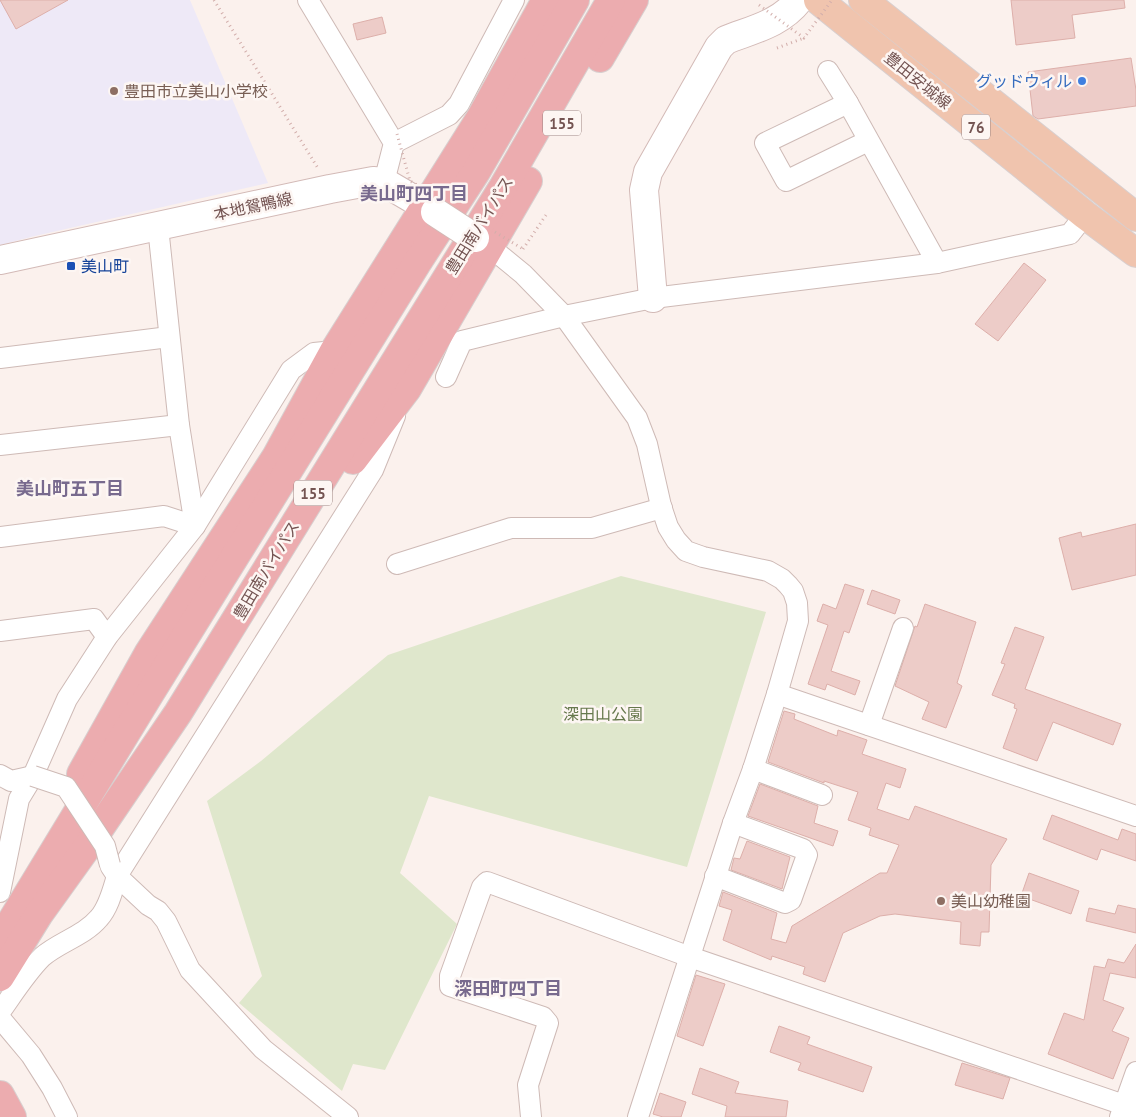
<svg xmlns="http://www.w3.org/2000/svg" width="1136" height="1117" font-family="'PT Sans','Noto Sans JP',sans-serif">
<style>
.education{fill:#eee9f7}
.green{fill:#dfe7cc}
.building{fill:#edccc8;stroke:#ddafaa}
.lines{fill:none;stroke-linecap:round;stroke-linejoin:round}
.street-casing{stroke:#cebab6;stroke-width:22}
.secondary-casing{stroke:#d3bab7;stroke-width:30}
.primary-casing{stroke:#d8cfcf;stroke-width:30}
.highway-casing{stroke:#d8cfcf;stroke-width:30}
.path{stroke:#d2aeab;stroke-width:3;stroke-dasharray:1 4;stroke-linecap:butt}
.street{stroke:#fff;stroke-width:20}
.secondary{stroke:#fff;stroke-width:28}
.primary{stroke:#f0c4ae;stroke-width:28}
.highway{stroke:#ecacaf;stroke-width:28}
.street-bridge-casing{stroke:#cebab6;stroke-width:22;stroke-linecap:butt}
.secondary-bridge-casing{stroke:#d3bab7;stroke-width:30;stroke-linecap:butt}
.path-bridge{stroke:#d2aeab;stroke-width:3;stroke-dasharray:1 4;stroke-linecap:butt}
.street-bridge{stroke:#fff;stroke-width:20}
.secondary-bridge{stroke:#fff;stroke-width:28}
.shop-dot{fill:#3f7fe0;stroke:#fdf6f3;stroke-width:2}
.education-dot{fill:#8d6e63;stroke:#fdf6f3;stroke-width:2}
.transit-dot{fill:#1a4fb4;stroke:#fdf6f3;stroke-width:2}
.labels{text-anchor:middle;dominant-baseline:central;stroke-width:5;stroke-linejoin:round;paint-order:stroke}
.shield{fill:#fdf6f3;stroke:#9d8582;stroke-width:1}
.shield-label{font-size:15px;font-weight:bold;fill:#745452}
.street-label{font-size:16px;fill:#745452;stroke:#fdf6f3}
.shop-label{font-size:16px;fill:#366cbe;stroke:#fdf6f3;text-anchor:end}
.education-label{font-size:16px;fill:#785e54;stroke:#fdf6f3;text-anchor:start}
.transit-label{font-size:16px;fill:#164399;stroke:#fdf6f3;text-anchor:start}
.park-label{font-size:16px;fill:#66784c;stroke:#fdf6f3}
.neighbourhood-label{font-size:18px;font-weight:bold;fill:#786a8e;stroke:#fdf6f3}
</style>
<rect width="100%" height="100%" fill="#fbf1ed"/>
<path class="education" d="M0,0h190l78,183 -233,53 -35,9z"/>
<path class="green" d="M621,576l145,36 -79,255 -258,-71 -29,77 57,51 -72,146 -32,-6 -11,27 -103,-88 23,-27 -55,-175 54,-40 127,-106z"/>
<g class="building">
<path d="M0,0h68l-52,29z"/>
<path d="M1011,0h113l1,8 -53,7 3,23 -59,7z"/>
<path d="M382,17l4,16 -29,7 -4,-16z"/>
<path d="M1131,58l5,32v16l-98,13 -5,-3 -5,-44z"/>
<path d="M1024,263l22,17 -48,61 -23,-17z"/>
<path d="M1136,524v51l-64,15 -13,-52 22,-6 1,5z"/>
<path d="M845,584l19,6 -15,43 -5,-2 -13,40 29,10 -5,14 -28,-11 -2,6 -17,-6 20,-59 -11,-4 6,-17 13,5z"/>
<path d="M872,590l28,10 -5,14 -28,-10z"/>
<path d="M925,604l51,18 -19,61 5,3 -16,42 -24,-9 7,-17 -34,-16 20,-60 2,1z"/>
<path d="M1015,627l29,10 -19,52 96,35 -8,21 -60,-23 -16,39 -34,-13 14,-39 -3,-1 1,-4 -23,-9 13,-31 -4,-1z"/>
<path d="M784,711l11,3 -1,5 43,17 1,-6 29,10 -5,14 44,15 -6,19 -14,-5 -9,26 32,11 6,-14 92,33 -16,26 -2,67h-8l-1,14 -20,-2 1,-22 -66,-8 -15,2 -37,17 -18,49 -22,-8 2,-7 -33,-11 -1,4 -48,-20 9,-30 -13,-4 4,-14 54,21 -6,26 15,4 6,-17 88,-53h7l12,-28 -30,-10 2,-7 -23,-8 10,-28 -34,-11v2l-56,-21z"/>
<path d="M760,784l58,22 -4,17 24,8 -5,15 -85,-30z"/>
<path d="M1052,815l66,25 4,-11 14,5v27l-35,-12 -4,11 -54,-21z"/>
<path d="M747,841l43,16 -8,32 -51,-19 3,-12 6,1z"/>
<path d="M1029,873l50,18 -8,23 -50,-18z"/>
<path d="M1118,905l18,4v24l-50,-12 3,-13 26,6z"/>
<path d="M1136,944v34l-26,-5 -7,27 21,8 -12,23 17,7 -16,41 -65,-25 16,-41 20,7 10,-54 11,2 3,-9 16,4z"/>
<path d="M696,975l29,9 -22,62 -26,-10z"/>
<path d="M779,1026l31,11 -3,7 65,23 -9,25 -65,-22 3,-7 -31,-11z"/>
<path d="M962,1063l48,15 -7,21 -48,-14z"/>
<path d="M700,1068l39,14 -4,11 53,8 -2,16h-61l2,-11 -35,-12z"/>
<path d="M660,1093l26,9 -5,15h-18l-10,-3z"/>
</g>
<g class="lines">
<g class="street-casing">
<g id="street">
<path d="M308,0l86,143 -10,39"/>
<path d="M828,71l20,32 89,160"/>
<path d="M848,103l-83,40 21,38 82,-40"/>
<path d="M394,143l55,-28 10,-11 55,-104"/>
<path d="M490,247l33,27 41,42 73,102 10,26 14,62 7,21 8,13 10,11 17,6 65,14 14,8 6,6 5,6 4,12 1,18 -21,73 -24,75 -20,54 -95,294"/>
<path d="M0,358l169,-21"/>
<path d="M446,377l16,-36 102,-25 89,-18 284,-35 133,-29 15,-19"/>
<path d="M0,445l179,-20"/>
<path d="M0,537l164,-21 31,10 -16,-101 -21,-198"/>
<path d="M397,564l114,-36h81l70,-20"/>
<path d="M0,631l94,-12 13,18"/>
<path d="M777,694l359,122"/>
<path d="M869,725l34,-97"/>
<path d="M753,769l69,26"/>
<path d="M0,775l11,6 22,-5"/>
<path d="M111,867l6,9 31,29 10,6 8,10 24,49 73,79 85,68"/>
<path d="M715,876l70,27 6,-3 16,-45 -4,-6 -70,-26"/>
<path d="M0,892l19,-93 14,-23 34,-77 40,-62 88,-111 96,-156 23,-17 20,-2"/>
<path d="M0,1012c13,-18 26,-39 42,-55 17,-15 42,-21 57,-39 10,-11 14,-29 18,-42l256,-406 22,-54"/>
<path d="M0,1018l31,37 21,33 15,29"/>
<path d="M531,1117l-3,-32 20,-62 -5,-6 -93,-31v-10l32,-89 5,-5 203,75 446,152"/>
<path d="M1120,1117l16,-45"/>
</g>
</g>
<g class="secondary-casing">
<g id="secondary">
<path d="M0,260l330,-71 43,-8 11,1 51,30"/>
<path d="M653,298l-9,-108 4,-18 71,-125 7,-7c28,-11 54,-16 73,-40"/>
</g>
</g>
<g class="primary-casing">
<g id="primary">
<path d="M818,0l267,215 51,38"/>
<path d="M863,0l273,217"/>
</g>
</g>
<g class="highway-casing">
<g id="highway">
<path d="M600,58l34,-58"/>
<path d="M353,460l54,-71 121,-208"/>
<path d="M81,774l67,-120 128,-197 58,-106 147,-234 65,-117"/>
<path d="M0,940l149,-245 268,-432 59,-91 99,-172"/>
<path d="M0,977l39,-63 46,-64 93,-137 325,-526 108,-187"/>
<path d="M0,1095l12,22"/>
</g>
</g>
<g class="path">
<path d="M214,0l105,170"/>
<path d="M777,48l27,-10"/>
<path d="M523,249l23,-34"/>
</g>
<use href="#street" class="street"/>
<use href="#secondary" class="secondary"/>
<use href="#primary" class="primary"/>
<use href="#highway" class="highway"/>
<g class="street-bridge-casing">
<path id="street-bridge" d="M33,776l33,11 39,59 5,19"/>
</g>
<g class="secondary-bridge-casing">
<path id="secondary-bridge" d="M435,212l40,26"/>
</g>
<g class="path-bridge">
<path d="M759,5l45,33 28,-38"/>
<path d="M397,134l13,47 17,10"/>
<path d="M495,232l28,17"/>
</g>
<use href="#street-bridge" class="street-bridge"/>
<use href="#secondary-bridge" class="secondary-bridge"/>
</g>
<circle class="shop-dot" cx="1082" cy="81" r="5"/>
<g class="education-dot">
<circle cx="114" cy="91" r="5"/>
<circle cx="941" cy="901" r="5"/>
</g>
<rect class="transit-dot" x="66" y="261" width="10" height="10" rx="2.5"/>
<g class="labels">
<g class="shield">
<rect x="543" y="110.5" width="38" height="25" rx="4"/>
<rect x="962" y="114.5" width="28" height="25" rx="4"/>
<rect x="294" y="480.5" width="38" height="25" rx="4"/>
</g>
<g class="shield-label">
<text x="562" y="123">155</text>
<text x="976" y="127">76</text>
<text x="313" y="493">155</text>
</g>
<g class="street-label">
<text transform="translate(918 80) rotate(39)">豊田安城線</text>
<text transform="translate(253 206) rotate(-12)">本地鴛鴨線</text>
<text transform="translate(479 225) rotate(-58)">豊田南バイパス</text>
<text transform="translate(266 570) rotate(-59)">豊田南バイパス</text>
</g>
<g class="shop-label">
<text x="1072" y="81">グッドウィル</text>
</g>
<g class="education-label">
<text x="124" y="91">豊田市立美山小学校</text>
<text x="951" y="901">美山幼稚園</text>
</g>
<g class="transit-label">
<text x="81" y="266">美山町</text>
</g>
<g class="park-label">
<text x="603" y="714">深田山公園</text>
</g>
<g class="neighbourhood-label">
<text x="414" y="193">美山町四丁目</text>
<text x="70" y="488">美山町五丁目</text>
<text x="508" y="988">深田町四丁目</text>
</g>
</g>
</svg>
